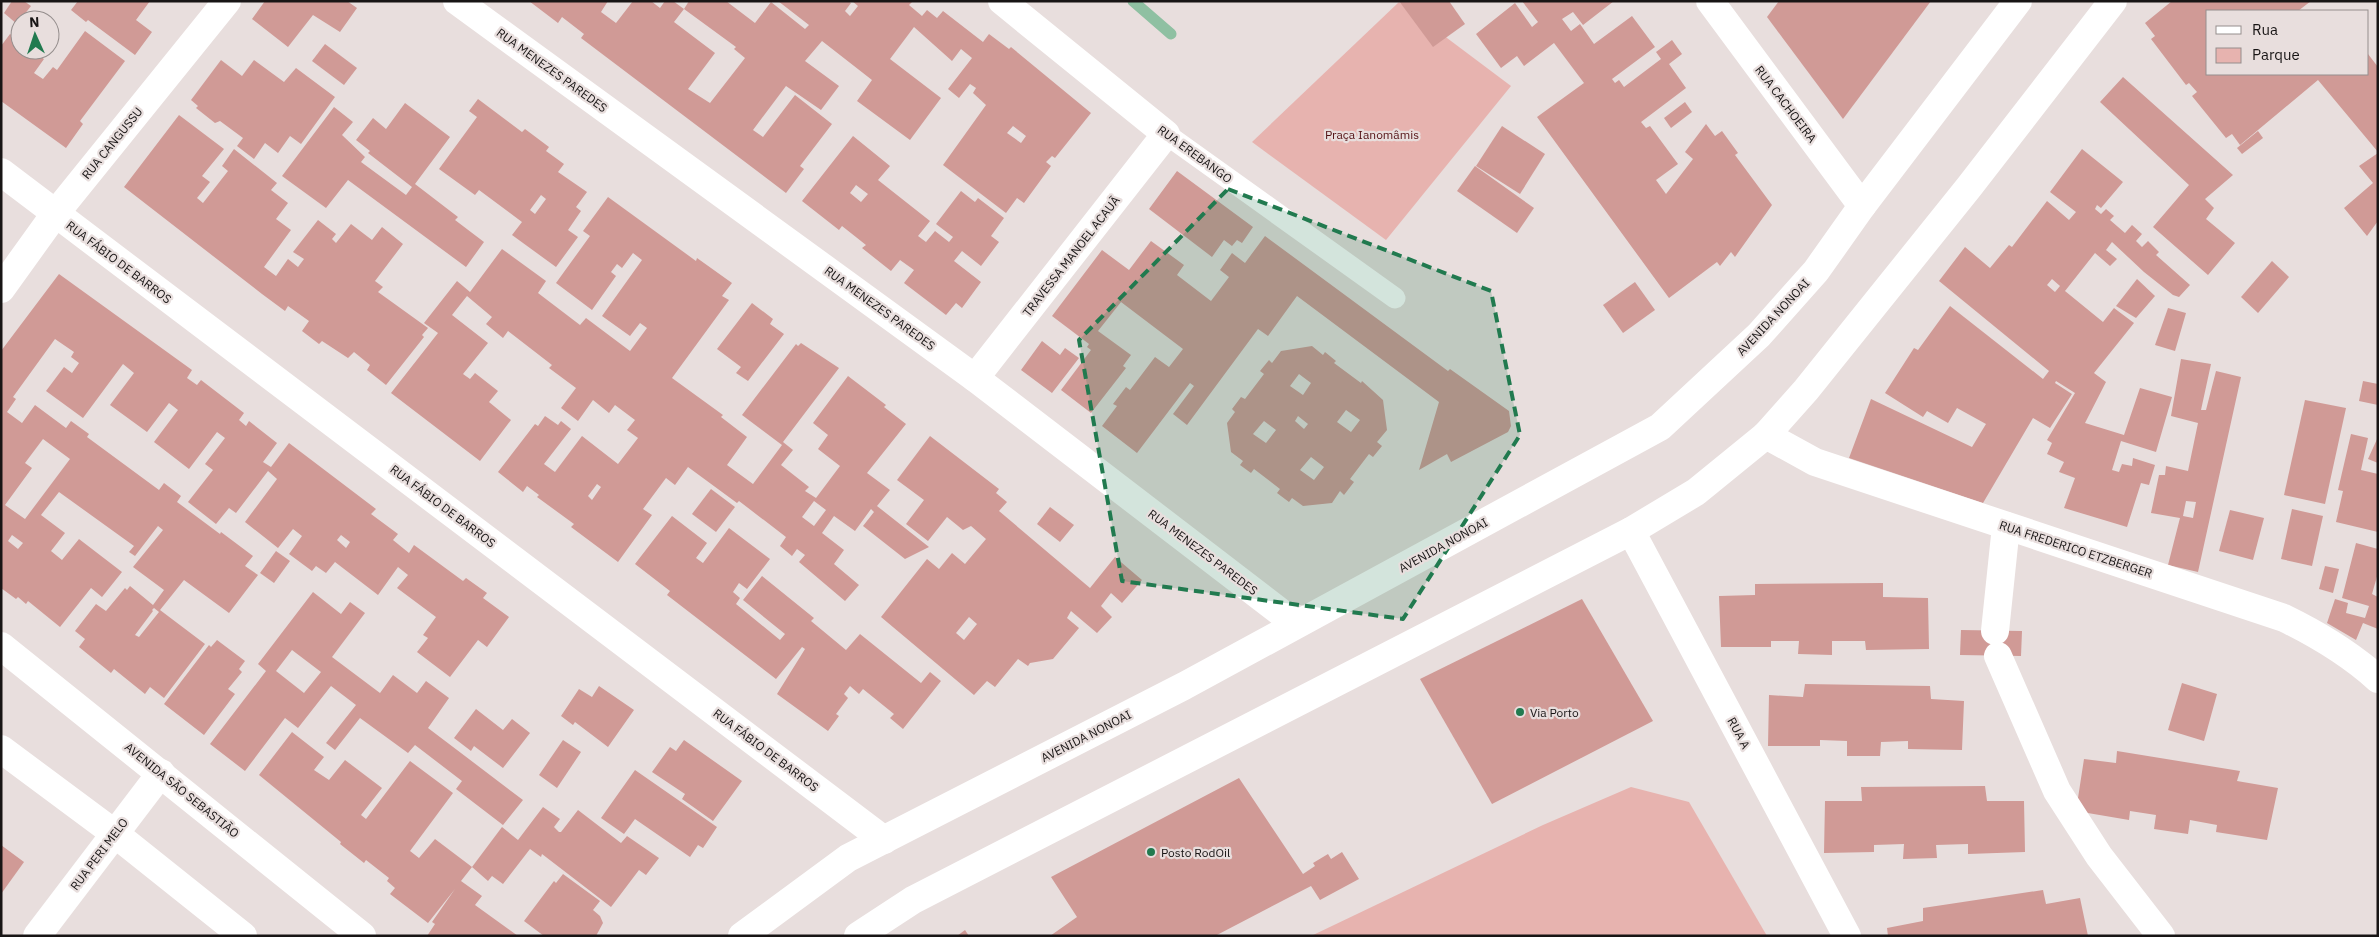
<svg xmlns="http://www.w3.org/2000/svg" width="2379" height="937" font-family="'IBM Plex Sans',sans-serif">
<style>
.green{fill:#e7b3af}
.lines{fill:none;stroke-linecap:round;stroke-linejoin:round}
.stream{stroke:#8fc0a2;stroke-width:11}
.building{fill:#d09a96;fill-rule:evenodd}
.service{stroke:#fff;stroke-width:21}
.minor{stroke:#fff;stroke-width:28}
.tertiary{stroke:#fff;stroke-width:28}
.primary{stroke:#fff;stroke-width:28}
.marked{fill:#217a4f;fill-opacity:0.2;stroke:#217a4f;stroke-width:4;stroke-dasharray:10 6;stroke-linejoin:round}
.poi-dot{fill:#217a4f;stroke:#e8dedd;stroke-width:2}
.labels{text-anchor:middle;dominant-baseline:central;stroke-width:4.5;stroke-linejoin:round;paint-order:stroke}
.street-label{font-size:12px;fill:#181515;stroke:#e8dedd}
.park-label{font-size:12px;fill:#521013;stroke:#e8dedd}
.poi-label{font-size:12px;fill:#181515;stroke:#e8dedd;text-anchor:start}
</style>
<rect width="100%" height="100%" fill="#e8dedd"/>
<g class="green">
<path d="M1399,2l112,84 -125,154 -134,-98z"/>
<path d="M1631,787l58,15 78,134h-456l232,-111z"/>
</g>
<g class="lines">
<path class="stream" d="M1133,1l38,33"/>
</g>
<g class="building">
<path d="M12,1h12l7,5 -14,18 -13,-11z"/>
<path d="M78,1h72l-14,19 16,12 -17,23 -47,-35 -2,2 -15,-12z"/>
<path d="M265,1h82l10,7 -17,24 -27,-17 -25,32 -36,-28z"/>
<path d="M529,1h79l-7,11 15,11 17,-22h18l9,7 5,-7h8l11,8 -10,13 41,31 -27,36 22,14 35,-45 -11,-9 2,-2 -52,-38 5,-8h37l29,22 16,-21 34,27 4,-4 -31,-24h70l3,2 -6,8 5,5 8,-10 -6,-5h61l-4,4 13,11 5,-6 10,8 6,-7 40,31 6,-8 20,15 2,-2 80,66 -36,45 -3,-2 -6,6 5,4 -27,37 -7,-5 -11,15 -63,-48 43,-60 -13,-12 3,-5 -6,-4 -11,14 -11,-9 24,-31 -11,-9 -9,12 -38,-34 -24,32 51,39 -31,42 -53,-39 15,-21 -50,-39 -17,20 34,25 -18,24 -35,-24 -33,44 10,7 32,-42 37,29 -32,42 4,3 -18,24 -205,-155 3,-4 -22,-17 -4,6zM1013,126l13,10 -5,7 -14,-10z"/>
<path d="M1399,1h50l16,23 -32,23z"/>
<path d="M1522,1h92l-31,24 -10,-13 -11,7 9,12 9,-7 14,20 38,-28 23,31 -43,32 3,4 4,-3 5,7 37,-28 -5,-7 16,-12 10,14 -13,10 17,24 -45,34 5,6 4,-2 28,38 -22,16 10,14 27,-35 -8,-7 21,-28 9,12 7,-5 16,22 -3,2 37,50 -37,52 -4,-5 -11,14 -3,-4 -48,36 -132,-181 47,-34 -30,-40 -30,23 -7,-10 -16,12 -25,-34 39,-31 17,24 6,-5z"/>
<path d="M1779,1h152l-88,118 -76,-102z"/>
<path d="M2172,1h139l-13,10h-90v63h160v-20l10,13v85l-60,-72 -78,65 -8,-11 -6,4 -34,-42 5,-4 -8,-9 -3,2 -35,-46 4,-3 -10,-13z"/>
<path d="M85,31l40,30 -45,60 3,3 -17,24 -65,-47v-55l9,-12 10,7v9h12l12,9 -10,14 9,6 10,-12 4,3z"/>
<path d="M325,44l32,24 -13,17 -32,-24z"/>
<path d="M221,60l21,16 12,-16 30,22 12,-14 39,29 -34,47 -11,-8 -12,17 -13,-10 -11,16 -17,-13 6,-8 -23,-17 -5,2 -19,-15 2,-2 -7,-6z"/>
<path d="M2123,77l110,98 -28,24 9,9 -8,11 29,24 -27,32 -55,-48 36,-42 -89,-83z"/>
<path d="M478,99l44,33 3,-3 24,18 -3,4 18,13 -6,8 29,20 -11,15 5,4 -13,19 10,7 -22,30 -44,-32 10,-13 -43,-32 -4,5 -36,-26 38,-52 -8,-6zM541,195l5,4 -11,15 -5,-4z"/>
<path d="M1685,102l7,10 -21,16 -7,-10z"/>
<path d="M405,103l45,34 -35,47 43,33 -3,3 29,22 -18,25 -118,-87 -22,28 -44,-32 52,-69 19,15 -11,13 23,22 -4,5 45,33 6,-8 -44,-34 2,-2 -14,-11 17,-22 13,11z"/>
<path d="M179,115l45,34 -22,27 8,6 -13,16 6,5 25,-32 -6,-5 12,-17 43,34 -6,7 17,13 -12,16 15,11 -27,37 12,9 12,-17 10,8 6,-8 -11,-7 25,-32 18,14 -4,5 4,4 15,-19 21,16 10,-13 21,17 -28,37 8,6 -5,5 50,36 -6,7 2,2 -38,48 -19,-15 3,-5 -16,-13 -6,6 -26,-17 -3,3 -17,-13 7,-10 -21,-15 -3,5 -23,-17 -138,-107z"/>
<path d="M1502,126l43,28 -25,40 -44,-28z"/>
<path d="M2258,131l5,7 -21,16 -5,-6z"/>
<path d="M853,136l37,30 -12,14 52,41 -12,15 8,6 9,-11 14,11 4,-5 -17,-13 25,-33 14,11 3,-4 26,20 -13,18 8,6 -18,24 -19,-15 -8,10 27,21 -19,26 -6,-5 -10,12 -42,-32 10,-13 -14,-10 -9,11 -29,-23 4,-3 -24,-19 -3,4 -37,-29zM856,185l12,9 -7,8 -11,-9z"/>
<path d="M2082,149l41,33 -22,26 -4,-3 -2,4 6,5 5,-5 8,7 -4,4 15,13 7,-8 10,9 -6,7 6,6 6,-6 11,11 -3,3 34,30 -11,12 -6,-2 -29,-23 -32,-30 -6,8 11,9 -7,7 -15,-13 -30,38 38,31 11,-14 20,15 -40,50 12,9 -21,41 39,12 16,-47 32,9 -16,55 -35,-11 -9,29 7,2 3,-8 10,2 1,-8 22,7 -6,20 -8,-2 -14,44 -63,-19 11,-30 -16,-6 5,-10 -17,-8 5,-11 -5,-3 28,-47 -19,-12 -1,2 17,11 -22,34 -17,-10 -50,85 -134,-45 22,-59 101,48 14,-23 -29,-16 -9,15 -21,-12 -4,6 -38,-24 29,-45 4,2 32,-44 93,73 6,-8 -110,-90 26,-34 25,21 19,-23 3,2 35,-46 22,19 7,-8 -26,-20zM2052,279l8,7 -5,6 -8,-7z"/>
<path d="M2378,153v68l-11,15 -23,-28 29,-25 -14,-17z"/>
<path d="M1475,166l59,42 -17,25 -60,-42z"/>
<path d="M1177,171l76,56 -11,16 -5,-3 -5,6 -8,-6 -12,17 -63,-48z"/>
<path d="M608,197l88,64 1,-3 35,25 -10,13 7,4 -57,78 51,37 -2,2 26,20 -20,28 26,19 29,-39 -40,-30 54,-71 2,2 3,-3 38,25 -56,74 10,8 -12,15 28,22 -4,4 11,7 24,-32 -22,-17 10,-14 -15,-12 35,-47 38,29 -2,2 22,17 -39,49 23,17 -13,16 52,41 -24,12 -42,-33 11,-14 -3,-3 -16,22 -21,-15 -12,17 22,17 -10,14 25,21 -14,16 -46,-39 6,-7 -8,-6 -5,7 -12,-10 6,-9 -47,-36 -2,2 -49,-36 -13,18 -9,-7 -23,31 9,6 -34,47 -47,-35 3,-3 -37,-27 2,-2 -12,-9 -4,6 -25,-20 37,-48 3,2 7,-10 13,9 3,-4 10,8 -27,35 11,8 27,-36 36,28 20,-26 -11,-8 8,-10 -20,-15 -6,8 -16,-13 -15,21 -17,-13 15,-20 -27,-20 3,-3 -44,-34 -5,7 -17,-14 6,-7 -25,-21 -15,19 36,28 -25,31 7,5 5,-6 23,18 -9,11 22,18 -31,41 -89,-68 47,-60 -14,-10 33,-42 13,11 32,-43 44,32 -8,12 42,32 6,-7 44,33 17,-23 -7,-5 -10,13 -28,-20 40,-56 -9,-7 -11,15 -5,-4 -6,8 5,4 -24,34 -36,-27 34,-47 -7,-5zM597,484l4,3 -9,13 -4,-4zM814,501l12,9 -12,16 -12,-9z"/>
<path d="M1265,236l183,135 2,-2 59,42 2,15 -3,6 -57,30 -4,-8 -28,16 20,-68 -142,-106 -29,40 -10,-7 -71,96 -14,-11 21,-28 -4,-3 -53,70 -35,-27 15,-20 -4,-2 13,-17 4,3 25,-33 14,10 14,-18 -62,-47 -23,29 33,24 -8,11 3,2 -35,45 -30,-23 30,-40 -4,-3 2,-3 -37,-28 50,-66 27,20 22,-29 33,24 -7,10 34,26 18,-24 -9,-7 12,-17 13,10z"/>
<path d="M2272,261l17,16 -31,36 -17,-16z"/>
<path d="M59,274l133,96 -5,8 10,7 4,-5 43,33 -5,7 7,6 3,-5 28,22 -14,19 8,5 18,-24 87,66 -5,5 27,20 -5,6 16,13 5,-8 49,36 3,-3 21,15 -4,5 26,19 -22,30 -9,-7 -28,37 -33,-25 11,-14 -5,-3 13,-18 -39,-29 11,-13 -10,-8 -20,28 -43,-33 -9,11 -10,-7 -4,5 -23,-17 13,-18 -9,-7 -15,19 -33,-26 32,-43 -9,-8 -32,42 -7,-5 -13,16 -28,-22 25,-32 -8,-6 20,-26 -8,-6 -28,37 -35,-27 24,-32 -9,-7 -22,29 -37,-27 24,-32 -11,-9 -40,54 -37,-27 18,-24 8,6 7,-10 -8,-6 3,-5 -19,-13 -42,58 3,2 -9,13 15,11 13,-18 31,23 5,-7 18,13 -2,3 72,53 5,-7 17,13 -4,6 43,32 1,-2 32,24 -8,10 13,9 -29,38 -45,-33 -24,30 45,34 -41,54 -14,-11 -5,7 -31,-25 -3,4 -32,-26 6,-8 -10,-8 21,-27 10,7 19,-23 2,2 3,-4 23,19 11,-15 -31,-23 30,-37 -5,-4 -23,30 -6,-4 5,-6 -75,-54 -18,23 24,18 -14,18 11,9 17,-21 43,33 -20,25 -11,-9 -31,39 -32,-26 -2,3 -8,-7 -2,2 -15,-11v-237zM43,439l27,20 -45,60 -20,-14 27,-37 -7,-5zM12,535l11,8 -5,6 -10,-8zM341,535l9,7 -4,6 -9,-8zM154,608l5,4 -20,25 -4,-2 18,-24 -1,-1z"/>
<path d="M2137,279l18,17 -19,22 -20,-12z"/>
<path d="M1635,282l20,28 -32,23 -20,-28z"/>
<path d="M752,303l21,16 -3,5 14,10 -36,47 -12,-8 5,-6 -24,-18z"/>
<path d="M2168,308l18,5 -11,38 -20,-6z"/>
<path d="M1042,341l18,14 5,-7 14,10 -27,35 -31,-23z"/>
<path d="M1312,346l11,9 2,-3 11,9 -2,2 27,20 1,-2 21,19 4,30 -10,12 5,4 -9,11 -4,-3 -19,25 4,3 -10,13 -4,-4 -8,12 -29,3 -11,-8 -3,4 -12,-9 3,-4 -26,-20 -3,4 -11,-8 3,-4 -12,-9 -4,-29 8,-11 -3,-3 9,-12 4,2 19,-25 -4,-3 9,-11 3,3 9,-12zM1299,374l12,9 -8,12 -13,-9zM1346,410l14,10 -9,12 -14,-10zM1298,416l10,8 -4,5 -9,-8zM1264,421l12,9 -10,13 -13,-9zM1311,457l13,10 -10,13 -14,-10z"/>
<path d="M2181,359l30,5 -10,46h5l10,-39 25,6 -43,195 -30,-7 12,-47 -29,-5 8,-38h6l1,-9 22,5 10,-48 -27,-7zM2186,501l10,1 -3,16 -10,-2z"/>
<path d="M2363,381l15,3v21l-19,-4z"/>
<path d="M2305,400l41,8 -21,96 -41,-9z"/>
<path d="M2351,434l17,4 -7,32 17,4v58l-42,-10 7,-31 -5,-1z"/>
<path d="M930,436l69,53 -3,4 11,9 -8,9 91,77 25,-31 27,23 -20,23 -11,-10 -10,13 11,11 -15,16 -26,-22 -4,7 12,10 -26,31 -23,4 -2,3 -10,-7 -23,28 -8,-6 -13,14 -93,-78 46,-58 12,10 13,-16 13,11 21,-25 -15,-13 -8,4 -16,-13 -19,24 -22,-17 18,-24 -27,-20zM969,617l8,7 -13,16 -8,-7z"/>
<path d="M2378,437v26l-10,-4z"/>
<path d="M711,489l24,18 -19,25 -24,-18z"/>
<path d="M1050,507l24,18 -14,17 -23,-18z"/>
<path d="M2292,509l31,7 -11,50 -31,-7z"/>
<path d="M2230,510l34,8 -11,42 -34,-9z"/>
<path d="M672,516l35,27 -11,15 7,5 26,-35 41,31 -23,30 -8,-6 -6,9 7,6 -4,6 44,36 5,-6 -42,-34 19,-24 52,42 -3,3 35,29 14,-16 61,49 9,-11 11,9 -38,48 -13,-11 4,-4 -31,-25 -4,5 -9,-8 -6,8 4,4 -12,16 3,2 -11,15 -51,-37 28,-45 -3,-2 -26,32 -109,-84 3,-4 -35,-27z"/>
<path d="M2356,543l22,6v24l-6,21 6,3v32l-15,-6 -7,17 -29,-17 8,-24 13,4 -2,10 19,5 4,-12 -27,-8z"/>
<path d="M276,551l14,10 -16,22 -14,-10z"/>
<path d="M2325,566l14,3 -6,24 -14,-4z"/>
<path d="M1883,583v14l45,1 1,51 -63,1 -1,-9h-33v14l-34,-1 1,-13h-28v6h-50l-2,-51 36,-1v-11z"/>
<path d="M313,592l28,22 9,-12 15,11 -33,44 48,36 13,-18 24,18 9,-12 23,17 -21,30 95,72 -20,25 -47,-36 6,-8 -47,-36 -7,8 -48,-35 -25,32 -9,-7 30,-38 -25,-19 -33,42 -13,-10 -40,53 -35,-27 56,-73 -8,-7zM292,650l29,22 -17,21 -28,-22z"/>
<path d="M1582,599l71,122 -161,83 -72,-125z"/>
<path d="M1961,630l61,1 -1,25 -61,-1z"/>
<path d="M217,640l28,21 -6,8 3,3 -14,17 7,5 -31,41 -40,-31 45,-59 2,2z"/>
<path d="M2182,683l35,11 -13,47 -36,-11z"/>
<path d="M1805,684l125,2 1,13 33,2 -2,49 -54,-1v-8l-27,1 -1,14h-33v-15l-27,-1v6h-52l1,-51 34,2z"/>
<path d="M599,686l35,24 -26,37 -33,-25 -2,3 -12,-9 18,-27 13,8z"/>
<path d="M476,709l27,21 9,-11 18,14 -27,35 -29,-22 -3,5 -17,-13z"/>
<path d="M292,732l32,25 -10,13 15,10 16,-20 37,28 -21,27 5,4 44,-58 43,32 -43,58 9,7 16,-19 37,28 30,-40 16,13 25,-33 17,12 -6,8 5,5h2l17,-22 43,33 6,-7 32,22 -13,17 -7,-5 -28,37 -69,-53 -1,3 -11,-8 -27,35 -11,-8 -4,5 -16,-14 -11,14 21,15 -7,9 43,31h-91l8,-12 -3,-2 23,-33 -27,34 -38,-29 5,-6 -8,-7 2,-3 -23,-18 -2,3 -24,-19 1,-2 -82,-67z"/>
<path d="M563,740l18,12 -24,36 -18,-13z"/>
<path d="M684,740l58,41 -29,40 -31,-22 3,-5 -33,-22 18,-25 6,4z"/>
<path d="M2117,751l123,20 -3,10 41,7 -11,52 -51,-8 1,-7 -27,-5 -2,14 -34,-5 2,-14 -26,-4 -1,9 -53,-9 8,-52 32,4z"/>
<path d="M635,770l82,57 -14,21 -5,-3 -8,12 -55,-38 -11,15 -23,-16z"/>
<path d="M1239,778l64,96 12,-8 -2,-3 15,-9 3,5 11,-7 17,27 -39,21 -9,-14 -96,50h-165l27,-19 -26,-40z"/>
<path d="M1985,786l2,15h37l1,51 -57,2v-10l-32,1 1,13 -34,1 1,-15 -30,1v7l-50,1 1,-52h37l-1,-14z"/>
<path d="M1,845l23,17 -23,32z"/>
<path d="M563,874l37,27 -7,9 7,6 3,7 -7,13h-52l-20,-15 30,-40 2,2z"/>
<path d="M2043,890l3,14 34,-6 8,38h-200l-1,-8 36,-7v-13z"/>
<path d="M965,930l4,6h-12z"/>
</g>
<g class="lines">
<path class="service" d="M1166,134l229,164"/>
<g class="minor">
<path d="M457,1l518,377 321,246"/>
<path d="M1710,1l152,205"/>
<path d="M1,172l883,668"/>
<path d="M1,289l54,-75 172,-213"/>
<path d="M975,378l191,-244 -164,-133"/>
<path d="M1766,435l49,27 469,156c35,17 65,35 94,61"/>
<path d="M1631,531l216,405"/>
<path d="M1995,631l11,-105"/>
<path d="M1998,656l59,135 42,65 62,80"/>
<path d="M37,936l124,-163"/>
</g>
<g class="tertiary">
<path d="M1,646l361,290"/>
<path d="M1,749l113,84 129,103"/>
</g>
<g class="primary">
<path d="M742,936l106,-78 336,-172 476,-259 99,-92 57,-64 46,-65 156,-205"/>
<path d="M858,936l55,-36 718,-369 65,-39 70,-57 40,-45 163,-203 144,-186"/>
</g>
</g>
<path class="marked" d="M1228,189l263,102 29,144 -117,184 -281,-38 -43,-241z"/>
<g class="poi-dot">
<circle cx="1520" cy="712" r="5"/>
<circle cx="1151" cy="852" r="5"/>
</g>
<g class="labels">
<g class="street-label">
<text transform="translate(552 70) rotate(36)">RUA MENEZES PAREDES</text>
<text transform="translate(1786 104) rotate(53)">RUA CACHOEIRA</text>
<text transform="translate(112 143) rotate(-51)">RUA CANGUSSU</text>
<text transform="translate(1195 154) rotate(36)">RUA EREBANGO</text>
<text transform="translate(1071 256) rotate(-52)">TRAVESSA MANOEL ACAUÃ</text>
<text transform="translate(119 262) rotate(37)">RUA FÁBIO DE BARROS</text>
<text transform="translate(880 308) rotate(36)">RUA MENEZES PAREDES</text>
<text transform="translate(1773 317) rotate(-47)">AVENIDA NONOAI</text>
<text transform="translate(443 506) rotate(37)">RUA FÁBIO DE BARROS</text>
<text transform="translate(1443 545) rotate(-29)">AVENIDA NONOAI</text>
<text transform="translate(2076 549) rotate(18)">RUA FREDERICO ETZBERGER</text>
<text transform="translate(1203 552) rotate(37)">RUA MENEZES PAREDES</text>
<text transform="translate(1739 733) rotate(62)">RUA A</text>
<text transform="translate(1086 736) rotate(-27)">AVENIDA NONOAI</text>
<text transform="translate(766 750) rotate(37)">RUA FÁBIO DE BARROS</text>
<text transform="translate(182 790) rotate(39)">AVENIDA SÃO SEBASTIÃO</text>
<text transform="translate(99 854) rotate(-53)">RUA PERI MELO</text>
</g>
<g class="park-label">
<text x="1372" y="134">Praça Ianomâmis</text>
</g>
<g class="poi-label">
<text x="1530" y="712">Via Porto</text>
<text x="1161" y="852">Posto RodOil</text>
</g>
</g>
<rect width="2379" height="937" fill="none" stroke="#181515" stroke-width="5"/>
<rect x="2206" y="10" width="162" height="65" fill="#e8dedd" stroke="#958e8d"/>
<rect x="2216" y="26" width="25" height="8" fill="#ffffff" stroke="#958e8d"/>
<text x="2252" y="35" font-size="15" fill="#181515">Rua</text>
<rect x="2216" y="48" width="25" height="15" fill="#e7b3af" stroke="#958e8d"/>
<text x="2252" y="60" font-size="15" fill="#181515">Parque</text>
<g transform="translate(35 35) rotate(357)"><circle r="24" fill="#e8dedd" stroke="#958e8d"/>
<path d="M0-4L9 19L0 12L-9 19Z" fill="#217a4f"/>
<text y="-8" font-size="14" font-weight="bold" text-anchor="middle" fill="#181515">N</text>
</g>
</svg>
